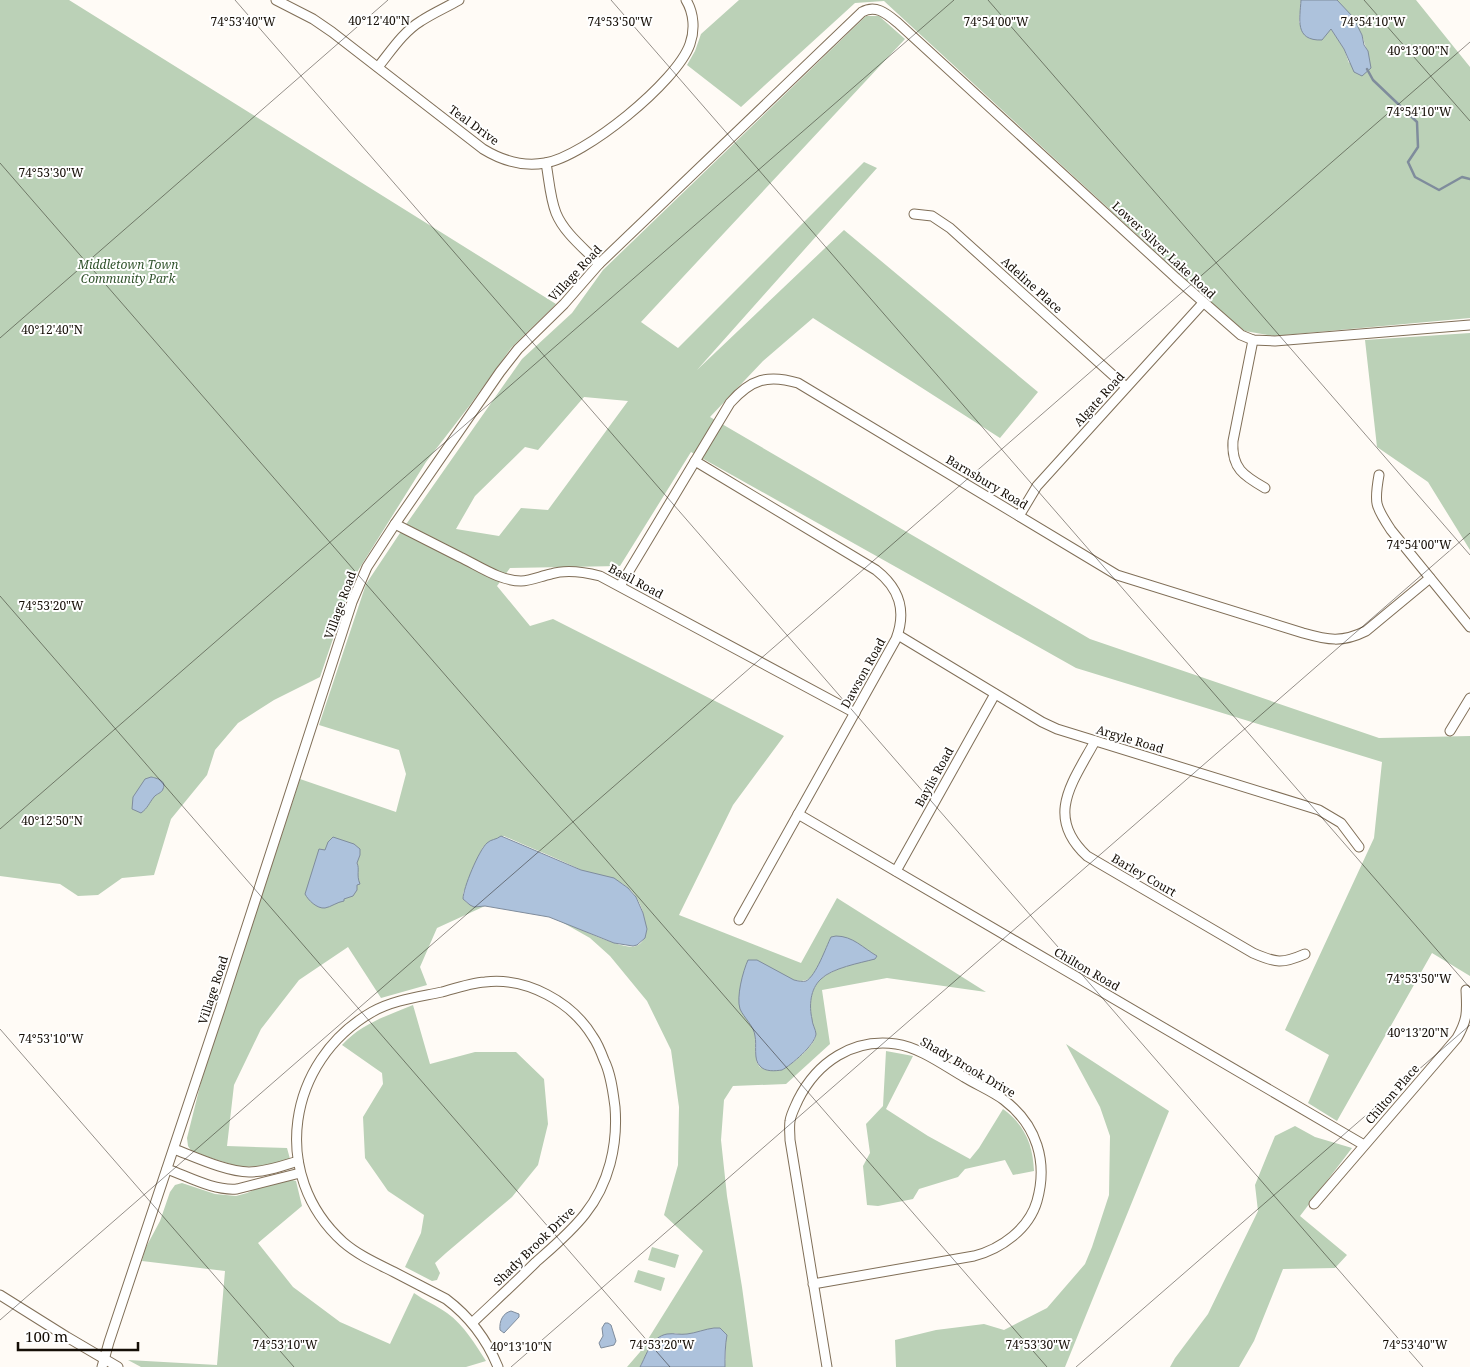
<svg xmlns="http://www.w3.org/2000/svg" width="1470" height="1367" font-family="'Noto Serif',serif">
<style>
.green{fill:#bbd1b7;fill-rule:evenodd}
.water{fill:#adc2dc;stroke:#7f8c9c}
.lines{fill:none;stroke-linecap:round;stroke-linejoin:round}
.stream{stroke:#7f8c9c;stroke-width:2.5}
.minor-casing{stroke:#806f58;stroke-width:11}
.minor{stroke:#fff;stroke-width:9}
.ticks{fill:none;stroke:#150e06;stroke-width:1;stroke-opacity:0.45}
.labels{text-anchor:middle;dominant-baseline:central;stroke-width:4;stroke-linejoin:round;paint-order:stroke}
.street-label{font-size:12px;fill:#150e06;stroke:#fff}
.park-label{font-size:12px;font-style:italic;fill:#32542d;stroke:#fff}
.ticks-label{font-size:12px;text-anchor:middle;fill:#150e06;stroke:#fff;stroke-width:4;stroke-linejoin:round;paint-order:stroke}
</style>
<rect width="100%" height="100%" fill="#fffbf6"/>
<g class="green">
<path d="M0,0h69l487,304 -45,44 -41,57 -44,57 -72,115 -34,100 -46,23 -36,23 -23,27 -8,25 -36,44 -17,56 -32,3 -24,17 -20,1 -18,-12 -60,-8z"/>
<path d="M739,0h562l-2,23 32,6 13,20 5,14 19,-12c-4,-6 -4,-12 -7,-18 -7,-13 -15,-23 -24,-33h79l54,67v251l-196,18 -29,-5 -20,-15 -341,-315 -29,2 -114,104 -54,-42 8,-14 6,-17z"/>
<path d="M866,16h13l26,23 -264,283 37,26 186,-186 13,6 -180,202 147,-140 194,162 -38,46 -187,-120 -50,43 -53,56 380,222 289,99 91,-2v240l-38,-23 -95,168 -29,-18 21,-48 -44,-25 89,-192 8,-76 -306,-94 -385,-216 -71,114 -110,2 -13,18 33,40 23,-7 231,117 -51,69 -54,110 122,48 36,-65 149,94 -99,-14 -65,12 8,54 -44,40 -53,2 -9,14 -3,40 6,56 15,91 11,80h-28l1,-19v-6l-12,-14 -18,5 -13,2 -8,-2 -26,16 -9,18h-13l13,-15 63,-101 -39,-36 14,-50 1,-58 -8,-57 -24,-49 -37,-45 -20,-18 -30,-17c15,5 63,30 76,25 9,-4 11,-13 9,-22 -1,-13 -7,-29 -18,-37 -13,-11 -30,-11 -46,-17 -6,-3 -12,-6 -17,-8 -20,-9 -41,-17 -60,-26l-21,11 -20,46v6c7,7 12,9 22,7l-48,22 -17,39 7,18 -46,13 -33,-51 -49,33 -38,49 -27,56 -7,61 60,2 3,11 -25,7 -25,1 -48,-15 -4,-6 -1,-8 14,-56 99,-303 96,33 10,-38 -7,-24 -80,-25 47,-141 34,-51 122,-174 50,-46 31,-43zM584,397l44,4 -80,109 -27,-2 -22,28 -43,-7 19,-33 50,-49 13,3zM865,949l12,7c-14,5 -48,14 -57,24 -10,10 -11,27 -8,40 0,4 4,10 4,15 -1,11 -25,30 -34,35h-15l-7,-3 -3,-4 -2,-13v-15l39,-55c9,2 13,1 19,-5z"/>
<path d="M1470,333v217l-42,-68 -51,-35 -12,-107z"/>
<path d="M413,1005l17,59 45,-12h41l28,27 4,45 -10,41 -26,32 -66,56 -11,10 5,10 -3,7 -5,1 -27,-14 16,-34 3,-18 -36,-24 -23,-33 -2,-41 20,-33 -1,-11 -40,-28c20,-22 45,-29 71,-40z"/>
<path d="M1066,1044l103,67 -104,256h-169l-1,-27 41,-10 48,-6 20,6 43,-22 38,-44 7,-17 17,-52 1,-59 -10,-29z"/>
<path d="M886,1051l27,5 -27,53 42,27 42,23 9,-11 24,-39c22,16 30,36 31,62l-21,4 -8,-15 -40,9 -7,8 -39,12 -6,10 -35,7 -11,-1 -4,-39 7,-13 -4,-29 17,-18z"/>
<path d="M1295,1126l20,11 37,11 -52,68 47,39 -12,13 -52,1 -29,72 -15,26h-69l5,-9 33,-44 50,-103 -3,-26 20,-49z"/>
<path d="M292,1180l4,1 6,25 -44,37 35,44 47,35 50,22 24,-51c11,8 22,12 33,20 17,12 28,31 39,48l-20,6h-325l-13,-7 89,5 8,-94 -83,-10 3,-12 15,-28 10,-29 5,-7 7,-2 33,11 21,2 11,-3 9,-4z"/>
<path d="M652,1247l27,8 -4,13 -27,-8z"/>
<path d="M638,1270l27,8 -4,13 -27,-9z"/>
</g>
<g class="water">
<path d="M1301,0h36l16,17 9,18 2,10 4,6 3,17 -9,8 -8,-4 -10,-23 -13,-20 -9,11c-28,1 -22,-21 -21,-40z"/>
<path d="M151,777c6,1 16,4 12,12 -1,4 -7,5 -9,8 -5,6 -6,11 -13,16l-9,-4 1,-12 12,-18z"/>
<path d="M501,836l80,34 33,8 14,10 8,9 7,16 4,16 -2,9 -8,7 -4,1 -19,-3 -65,-26 -64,-11 -11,1 -4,-2 -7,-6c0,-11 16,-49 24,-56 4,-4 9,-3 14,-7z"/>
<path d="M333,837l21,7 6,5v6l-3,8c3,6 -1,12 3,21l-3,1v5l-4,6 -9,3v2c-7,1 -13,6 -19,7 -8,1 -17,-8 -20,-14l14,-45 6,1 3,-8z"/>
<path d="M836,936c17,0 27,12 41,20l-2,3c-15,4 -43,9 -54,20 -11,10 -12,27 -9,40 0,5 4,11 4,15 -1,11 -25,31 -34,36 -7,1 -17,2 -22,-4 -7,-6 -3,-22 -5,-30 -1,-10 -11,-18 -15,-27 -4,-12 3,-38 8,-49h9l37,20c4,1 9,2 12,1 10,-5 20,-34 25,-44z"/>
<path d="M511,1311l8,3v3l-15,16 -4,-3c-1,-9 3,-17 11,-19z"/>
<path d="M605,1323h3l3,2 5,16 -2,4 -13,3 -2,-5 4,-7 -1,-8z"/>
<path d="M714,1328h6l7,7c-2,10 -2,22 -2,32h-85c7,-13 11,-30 27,-33 7,-1 13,1 20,0 9,-1 18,-5 27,-6z"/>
</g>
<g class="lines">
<path class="stream" d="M1367,69l6,11 44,42 1,25 -10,15 7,15 24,13 23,-13 8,2"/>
<g class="minor-casing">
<g id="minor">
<path d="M276,0l37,19 19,13 151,117c18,11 40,18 62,14 39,-6 132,-81 145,-119 5,-14 4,-31 -4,-44"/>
<path d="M378,67c13,-16 25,-35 43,-46 12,-8 26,-14 38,-21"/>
<path d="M546,163c3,16 4,35 10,50 8,20 29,36 43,51"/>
<path d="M914,214l18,2 18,12 176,159"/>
<path d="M1253,340l-20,101c-2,27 11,35 32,47"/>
<path d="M695,461l181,109c23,18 31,40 20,69l-157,281"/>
<path d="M1379,475c-5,28 -4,31 12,55l79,97"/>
<path d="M1019,516l18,-30 166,-183"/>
<path d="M395,524c22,11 43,22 65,33 19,9 40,24 61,24 10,0 20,-5 30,-7 16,-5 33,-2 49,2l255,137"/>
<path d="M620,586l110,-183c21,-24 38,-29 68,-20l319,192 186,58c25,7 39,10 63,-2l64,-53"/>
<path d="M898,635l144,87 15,7 262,81 22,13 18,24"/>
<path d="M1450,731l20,-33"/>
<path d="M1095,741c-22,41 -51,75 -8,115l166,97c23,10 29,11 52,1"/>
<path d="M798,814l566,331"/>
<path d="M896,871l99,-177"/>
<path d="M174,1149c21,8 53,23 75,23 16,0 33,-6 49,-11"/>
<path d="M167,1169c22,8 47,22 70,20l63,-16"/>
<path d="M1314,1204l143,-166c11,-19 10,-27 9,-48"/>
<path d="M813,1284l161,-28c27,-7 55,-27 63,-55 11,-39 0,-76 -33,-101 -12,-9 -27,-15 -40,-23 -19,-11 -45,-30 -68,-33 -43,-6 -79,18 -98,56 -3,7 -7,14 -8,21 -1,6 0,13 0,19l37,227"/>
<path d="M0,1295l67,42 51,30"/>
<path d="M472,1323c21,-20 43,-40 64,-61 17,-15 35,-30 49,-48 24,-30 33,-69 30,-107 -2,-15 -4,-33 -11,-47 -3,-8 -6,-16 -11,-23 -21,-35 -66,-60 -108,-55 -14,1 -29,6 -43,10 -23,5 -49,8 -70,20 -85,49 -103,163 -29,230 15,13 33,21 51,30 17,9 35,18 52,27 24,18 41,41 52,68"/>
<path d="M102,1367l7,-25 111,-333 132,-407 15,-35 28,-43 105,-152 18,-23 46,-45 35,-40 263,-252c14,-8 25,2 36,11l278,255 65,57 12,5 22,1 195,-16"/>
</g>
</g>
<use href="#minor" class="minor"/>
</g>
<path class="ticks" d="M235,0l1188,1367M611,0l859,988M988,0l482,555M1364,0l106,121M0,163l1047,1204M0,338l388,-338M0,596l670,771M0,829l954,-829M0,1029l294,338M0,1320l1470,-1278M511,1367l959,-834M1076,1367l394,-342"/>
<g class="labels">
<g class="street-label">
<text transform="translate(474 125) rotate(36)">Teal Drive</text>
<text transform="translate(1164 250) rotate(43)">Lower Silver Lake Road</text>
<text transform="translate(575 273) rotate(-47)">Village Road</text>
<text transform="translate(1032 285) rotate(42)">Adeline Place</text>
<text transform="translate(1099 399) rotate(-48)">Algate Road</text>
<text transform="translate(987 482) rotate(31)">Barnsbury Road</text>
<text transform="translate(636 581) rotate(28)">Basil Road</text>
<text transform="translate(340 605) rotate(-70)">Village Road</text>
<text transform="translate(863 673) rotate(-61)">Dawson Road</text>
<text transform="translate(1130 739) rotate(17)">Argyle Road</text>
<text transform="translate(934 777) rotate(-61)">Baylis Road</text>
<text transform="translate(1144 875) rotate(30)">Barley Court</text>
<text transform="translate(1087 969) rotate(30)">Chilton Road</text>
<text transform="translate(213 990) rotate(-72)">Village Road</text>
<text transform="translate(968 1067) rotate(30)">Shady Brook Drive</text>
<text transform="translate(1392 1094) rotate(-49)">Chilton Place</text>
<text transform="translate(534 1246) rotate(-44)">Shady Brook Drive</text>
</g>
<g class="park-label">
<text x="128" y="264">Middletown Town<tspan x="128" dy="14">Community Park</tspan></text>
</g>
</g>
<g class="ticks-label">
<text x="379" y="25">40°12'40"N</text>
<text x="620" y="26">74°53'50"W</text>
<text x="996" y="26">74°54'00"W</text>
<text x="243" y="26">74°53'40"W</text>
<text x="1373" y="26">74°54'10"W</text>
<text x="1418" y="55">40°13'00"N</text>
<text x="1419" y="116">74°54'10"W</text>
<text x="51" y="177">74°53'30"W</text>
<text x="52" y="334">40°12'40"N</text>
<text x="1419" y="549">74°54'00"W</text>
<text x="51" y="610">74°53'20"W</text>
<text x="52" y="825">40°12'50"N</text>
<text x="1419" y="983">74°53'50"W</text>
<text x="1418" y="1037">40°13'20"N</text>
<text x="51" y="1043">74°53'10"W</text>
<text x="285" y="1349">74°53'10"W</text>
<text x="662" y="1349">74°53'20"W</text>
<text x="1038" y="1349">74°53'30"W</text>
<text x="1415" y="1349">74°53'40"W</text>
<text x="521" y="1351">40°13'10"N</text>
</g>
<path d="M18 1342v8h120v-8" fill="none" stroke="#150e06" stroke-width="2.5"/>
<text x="25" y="1342" font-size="15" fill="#150e06" stroke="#ffffff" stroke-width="4" paint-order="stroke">100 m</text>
</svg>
